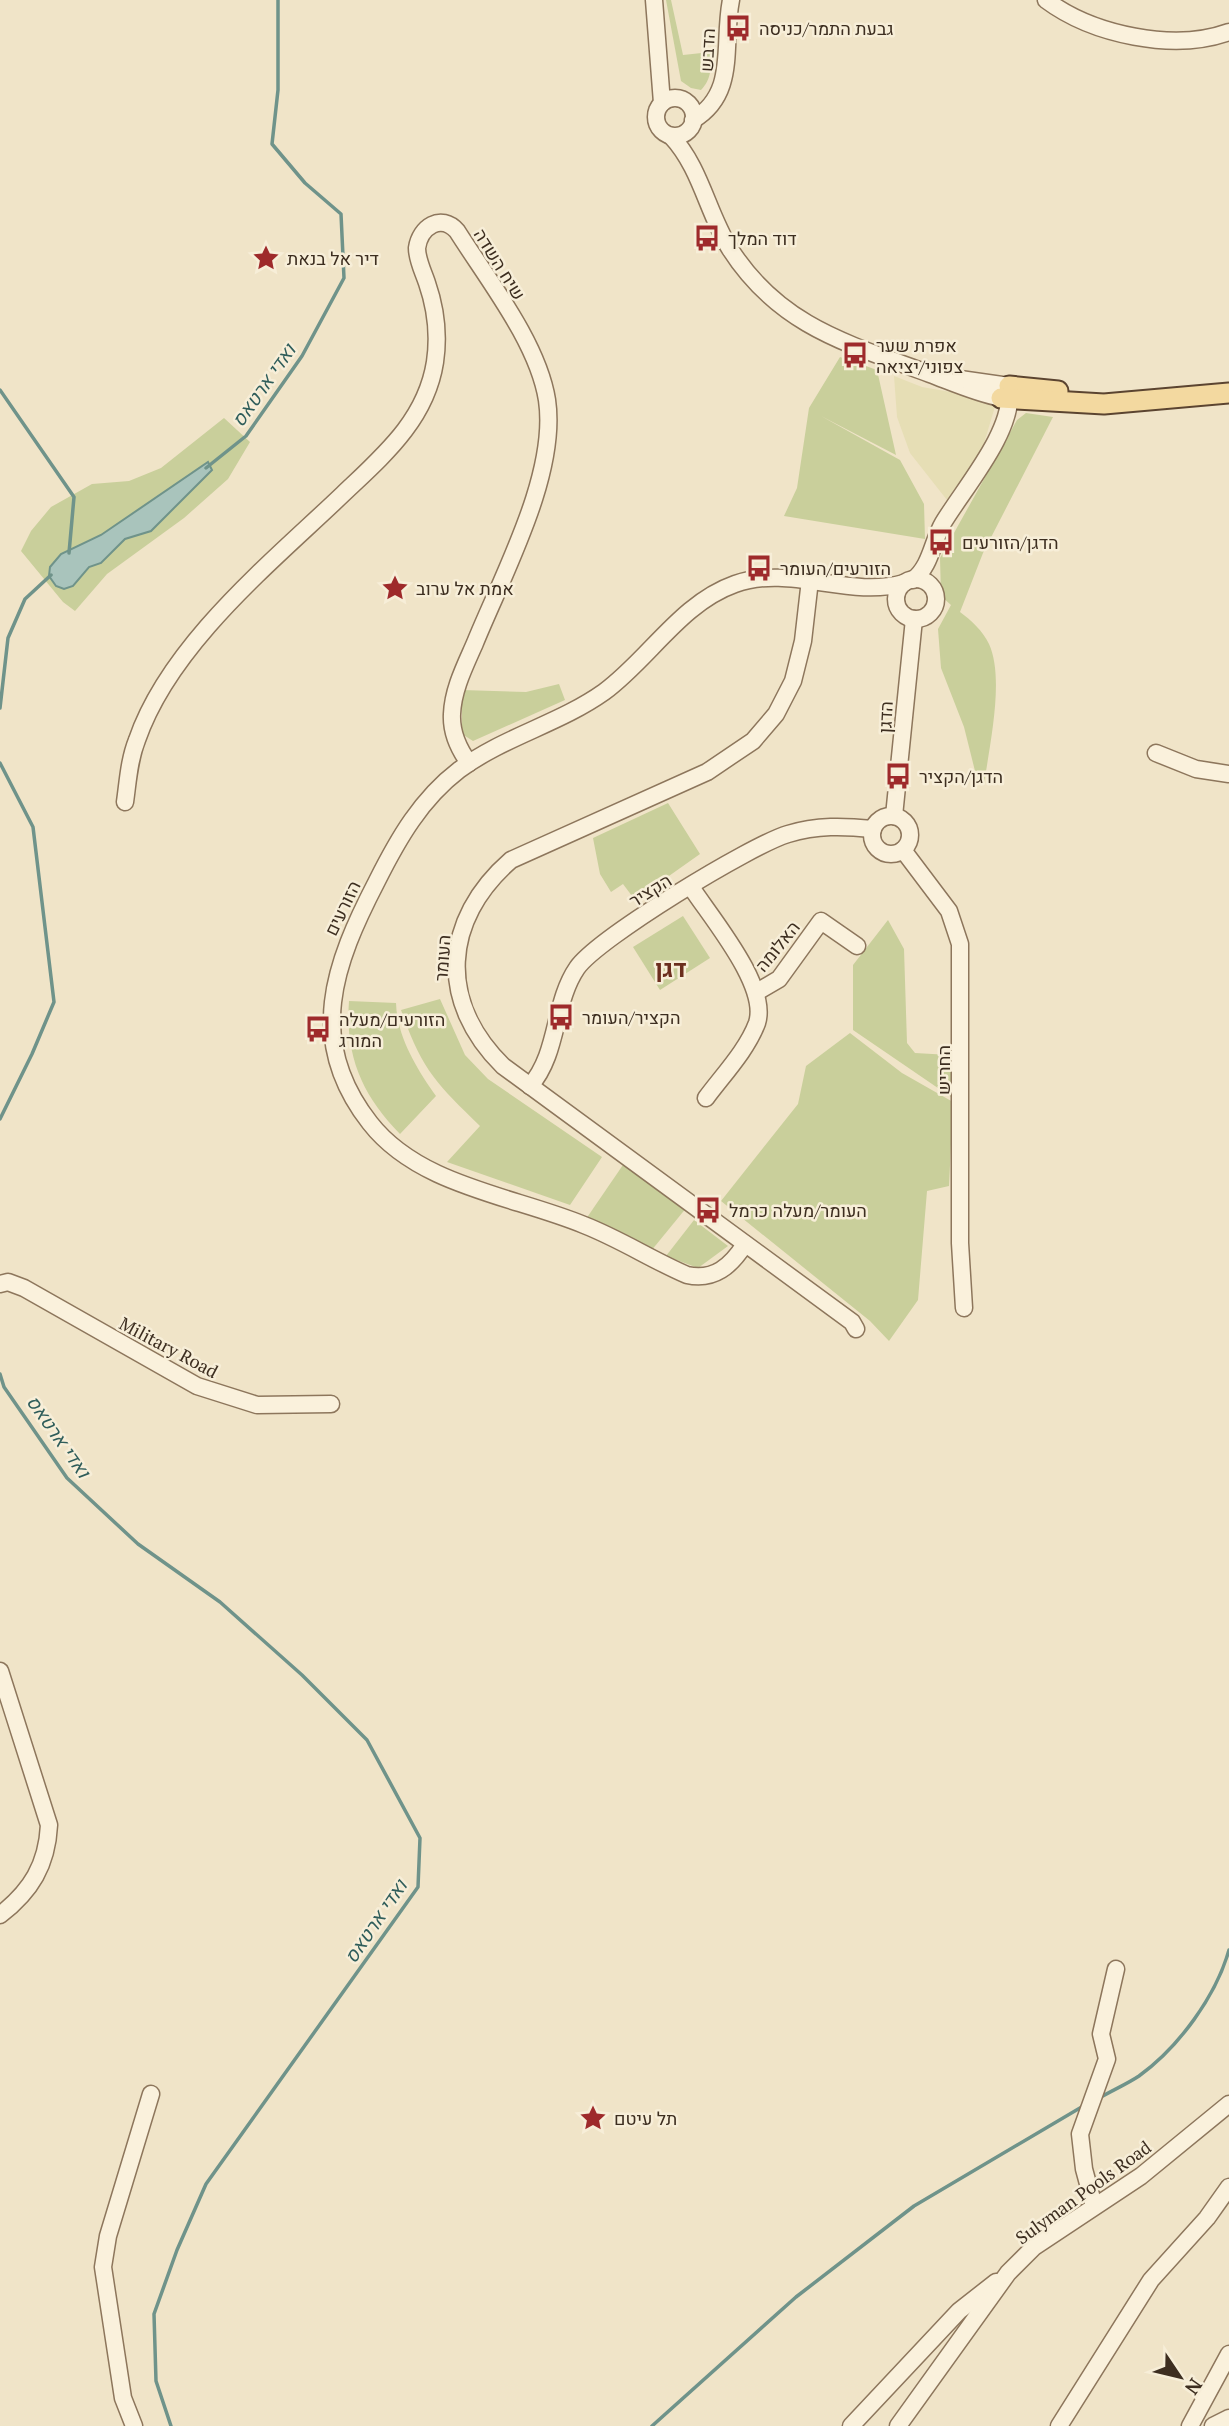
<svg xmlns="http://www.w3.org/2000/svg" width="1229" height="2426" font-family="'PT Serif',Heebo,serif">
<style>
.farmland{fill:#e6deb5}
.green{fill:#c9cf9b}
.water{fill:#a9c4bc;stroke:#6f938a;stroke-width:2}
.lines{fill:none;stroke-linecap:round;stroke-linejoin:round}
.stream{stroke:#6f938a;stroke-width:3.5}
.minor-casing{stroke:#8d765c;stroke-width:19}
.major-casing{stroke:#5b4430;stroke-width:23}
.minor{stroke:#faf1dc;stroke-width:16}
.major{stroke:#f3d9a0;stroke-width:19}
.labels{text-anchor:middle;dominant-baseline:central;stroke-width:5;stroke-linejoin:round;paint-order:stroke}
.poi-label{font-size:18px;fill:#3d2e20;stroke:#f7eed8;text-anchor:start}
.street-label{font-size:18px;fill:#3d2e20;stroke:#f7eed8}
.water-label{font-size:19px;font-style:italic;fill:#2f5d5a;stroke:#f7eed8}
.district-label{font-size:24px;font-weight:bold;fill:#6b2e1e;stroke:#f7eed8}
</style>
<rect width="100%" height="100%" fill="#f0e4c8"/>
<path class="farmland" d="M894,376l28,11 75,13 -15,50 -35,50 -37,-47 -13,-36z"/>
<g class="green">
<path d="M666,0h5l12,55 28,-3c0,15 1,27 -10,38l-10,-2 -10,-7z"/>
<path d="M840,357l37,13 19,85 -75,-39 79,44 24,44 1,35 -141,-23 13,-28 12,-80z"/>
<path d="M1026,413l27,4 -70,136 -23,59c11,8 23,19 29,32 16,35 0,103 -5,141l-8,-10 -12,-48 -23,-59 -3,-39 13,-24 -10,-9 -1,-38 77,-138z"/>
<path d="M224,418l26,24 -22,37 -44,39 -77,56 -32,37 -12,-9 -42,-51 10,-20 20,-24 41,-23 37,-3 32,-13z"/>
<path d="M559,684l6,16 -92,41 -11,-7v-44l64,2z"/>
<path d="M668,803l32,51 -65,46 -12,-16 -12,8 -11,-18 -7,-36z"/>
<path d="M683,916l27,42 -50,32 -27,-43z"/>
<path d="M888,920l16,29 3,94 8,10 35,2 4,44 -101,-69v-65z"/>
<path d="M440,999l25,56 23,24 114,78 -32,48 -123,-43 33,-36c-44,-43 -58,-56 -79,-116z"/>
<path d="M349,1001l47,2c1,34 21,66 40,93l-36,38c-38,-39 -55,-78 -51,-133z"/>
<path d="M850,1033l52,40 51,29 -4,84 -22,5 -9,109 -29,41 -19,-20 -149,-120 77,-97 8,-38z"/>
<path d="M625,1162l62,45 -36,44 -65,-32z"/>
<path d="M694,1220l34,26 -30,22 -32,-12z"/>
</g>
<path class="water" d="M208,462l4,8 -61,61 -26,8 -24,24 -12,4 -16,19 -9,3 -8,-3 -7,-10 1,-9 11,-13 40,-19z"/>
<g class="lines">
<g class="stream">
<path d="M0,390l74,107 -5,56"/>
<path d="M206,468l40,-32 56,-80 42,-78 -3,-64 -36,-31 -33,-39 6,-54v-90"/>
<path d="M0,708l8,-70 17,-39 26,-24"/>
<path d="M0,763l33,64 21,175 -22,52 -32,65"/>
<path d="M0,1374l4,13 63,91 71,66 82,58 82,73 65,65 53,98 -2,49 -212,297 -29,66 -23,64 2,67 15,45"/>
<path d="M1101,2097c12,-7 26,-13 38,-21 40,-29 77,-80 90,-126"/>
<path d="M652,2426l144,-129 118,-91 171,-101"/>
</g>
<g class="minor-casing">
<g id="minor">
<path d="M654,0l8,103"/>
<path d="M1046,0c47,35 128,52 183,32"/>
<circle cx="675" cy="117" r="19"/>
<path d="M693,120c45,-27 29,-75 38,-120"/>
<path d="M671,136c30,32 36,76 59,113 50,78 119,95 200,125 24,9 46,19 71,24"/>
<path d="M960,379l49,7"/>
<circle cx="916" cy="599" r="20"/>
<path d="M810,580l-7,61 -10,40 -17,33 -23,27 -46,31 -196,88c-69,60 -73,142 -8,206l349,256 4,7"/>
<path d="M913,580c18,-14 19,-38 30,-57 21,-35 72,-93 66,-134"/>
<path d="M1156,753l40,16 33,5"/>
<path d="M125,802c3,-21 4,-42 12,-62 33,-96 135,-178 206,-246 40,-38 83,-74 92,-132 4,-27 1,-53 -8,-79 -4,-12 -10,-23 -10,-35 3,-21 24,-35 40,-17 31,49 81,112 90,169 11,74 -44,174 -72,243 -10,23 -22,46 -23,71 -1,19 6,34 17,49"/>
<path d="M894,816l20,-197"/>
<circle cx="891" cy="835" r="19"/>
<path d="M903,850l46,61 11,33v299l4,65"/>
<path d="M691,887c21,32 78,99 66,136 -10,27 -34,52 -51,75"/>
<path d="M757,992l22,-13 42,-58 36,25"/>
<path d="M530,1086c29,-33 23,-83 47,-118 21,-30 174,-123 211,-134 29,-9 56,-8 85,-5"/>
<path d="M745,1244c-14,22 -31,37 -58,31 -35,-15 -67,-36 -103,-50 -70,-29 -165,-39 -214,-102 -65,-83 -36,-159 7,-242 21,-42 44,-82 82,-111 44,-33 100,-46 145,-78 45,-33 77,-89 131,-108 55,-20 114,15 169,-1"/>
<path d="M0,1284l8,-2 16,6 173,98 60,19 74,-1"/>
<path d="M0,1671l49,154c-2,40 -18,66 -49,90"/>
<path d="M1094,2206l-10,-37 -4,-35 27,-75 -6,-25 15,-65"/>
<path d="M134,2426l-11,-28 -20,-131 5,-31 43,-142"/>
<path d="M851,2426l108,-115 37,-29"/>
<path d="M898,2426l110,-153 26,-26 107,-71 88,-72"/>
<path d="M1059,2426l92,-146 56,-62 22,-31"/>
<path d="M1190,2426l39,-72"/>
<path d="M1213,2426l16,-8"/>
</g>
</g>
<g class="major-casing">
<g id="major">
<path d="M1009,386l49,5"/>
<path d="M1001,398l103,6 125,-11"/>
</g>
</g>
<use href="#minor" class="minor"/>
<use href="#major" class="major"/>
</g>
<defs>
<g id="bus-bare" transform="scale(2.1)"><path d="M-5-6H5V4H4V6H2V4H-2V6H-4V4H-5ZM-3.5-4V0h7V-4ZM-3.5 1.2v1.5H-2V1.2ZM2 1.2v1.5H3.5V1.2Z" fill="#9e2a2b" stroke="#f7eed8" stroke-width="2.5" paint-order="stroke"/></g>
<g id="sight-bare" transform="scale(2.1)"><path d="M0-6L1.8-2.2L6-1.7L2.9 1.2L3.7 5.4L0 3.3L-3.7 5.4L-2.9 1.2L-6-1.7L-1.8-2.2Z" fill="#9e2a2b" stroke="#f7eed8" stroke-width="2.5" paint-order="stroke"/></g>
</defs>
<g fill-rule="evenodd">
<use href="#bus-bare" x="738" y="28"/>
<use href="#bus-bare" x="707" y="238"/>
<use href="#sight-bare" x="266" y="258"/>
<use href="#bus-bare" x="855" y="355"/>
<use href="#bus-bare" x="941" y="542"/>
<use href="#bus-bare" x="759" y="568"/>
<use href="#sight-bare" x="395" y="588"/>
<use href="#bus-bare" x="898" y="776"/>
<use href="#bus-bare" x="561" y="1017"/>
<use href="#bus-bare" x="318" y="1029"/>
<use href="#bus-bare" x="708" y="1210"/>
<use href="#sight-bare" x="593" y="2118"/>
</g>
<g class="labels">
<g class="poi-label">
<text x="759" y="28">גבעת התמר/כניסה</text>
<text x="728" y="238">דוד המלך</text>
<text x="287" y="258">דיר אל בנאת</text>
<text x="876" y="345">אפרת שער<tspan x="876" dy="21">צפוני/יציאה</tspan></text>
<text x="962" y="542">הדגן/הזורעים</text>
<text x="780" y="568">הזורעים/העומר</text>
<text x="416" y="588">אמת אל ערוב</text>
<text x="919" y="776">הדגן/הקציר</text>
<text x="582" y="1017">הקציר/העומר</text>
<text x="339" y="1019">הזורעים/מעלה<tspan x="339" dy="21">המורג</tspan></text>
<text x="729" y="1210">העומר/מעלה כרמל</text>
<text x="614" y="2118">תל עיטם</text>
</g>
<g class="street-label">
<text transform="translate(707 50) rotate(-87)">הדבש</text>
<text transform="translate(500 264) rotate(58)">שיח השדה</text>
<text transform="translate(885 717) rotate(-87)">הדגן</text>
<text transform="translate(650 890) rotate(-32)">הקציר</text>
<text transform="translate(342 908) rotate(-64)">הזורעים</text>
<text transform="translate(777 946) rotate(-51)">האלומה</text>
<text transform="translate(442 958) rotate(-86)">העומר</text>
<text transform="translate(943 1070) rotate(-90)">החריש</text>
<text transform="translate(169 1347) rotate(28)">Military Road</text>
<text transform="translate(1083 2192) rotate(-36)">Sulyman Pools Road</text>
</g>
<g class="water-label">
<text transform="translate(263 385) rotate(-55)">ואדי ארטאס</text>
<text transform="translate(59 1436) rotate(55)">ואדי ארטאס</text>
<text transform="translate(375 1921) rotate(-56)">ואדי ארטאס</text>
</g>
<g class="district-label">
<text x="671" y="968">דגן</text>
</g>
</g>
<g transform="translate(1180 2377) rotate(125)" stroke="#f7eed8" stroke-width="5" paint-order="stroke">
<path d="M0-5L12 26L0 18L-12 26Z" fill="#3d2e20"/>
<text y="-10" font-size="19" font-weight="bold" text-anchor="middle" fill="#3d2e20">N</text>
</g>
</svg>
